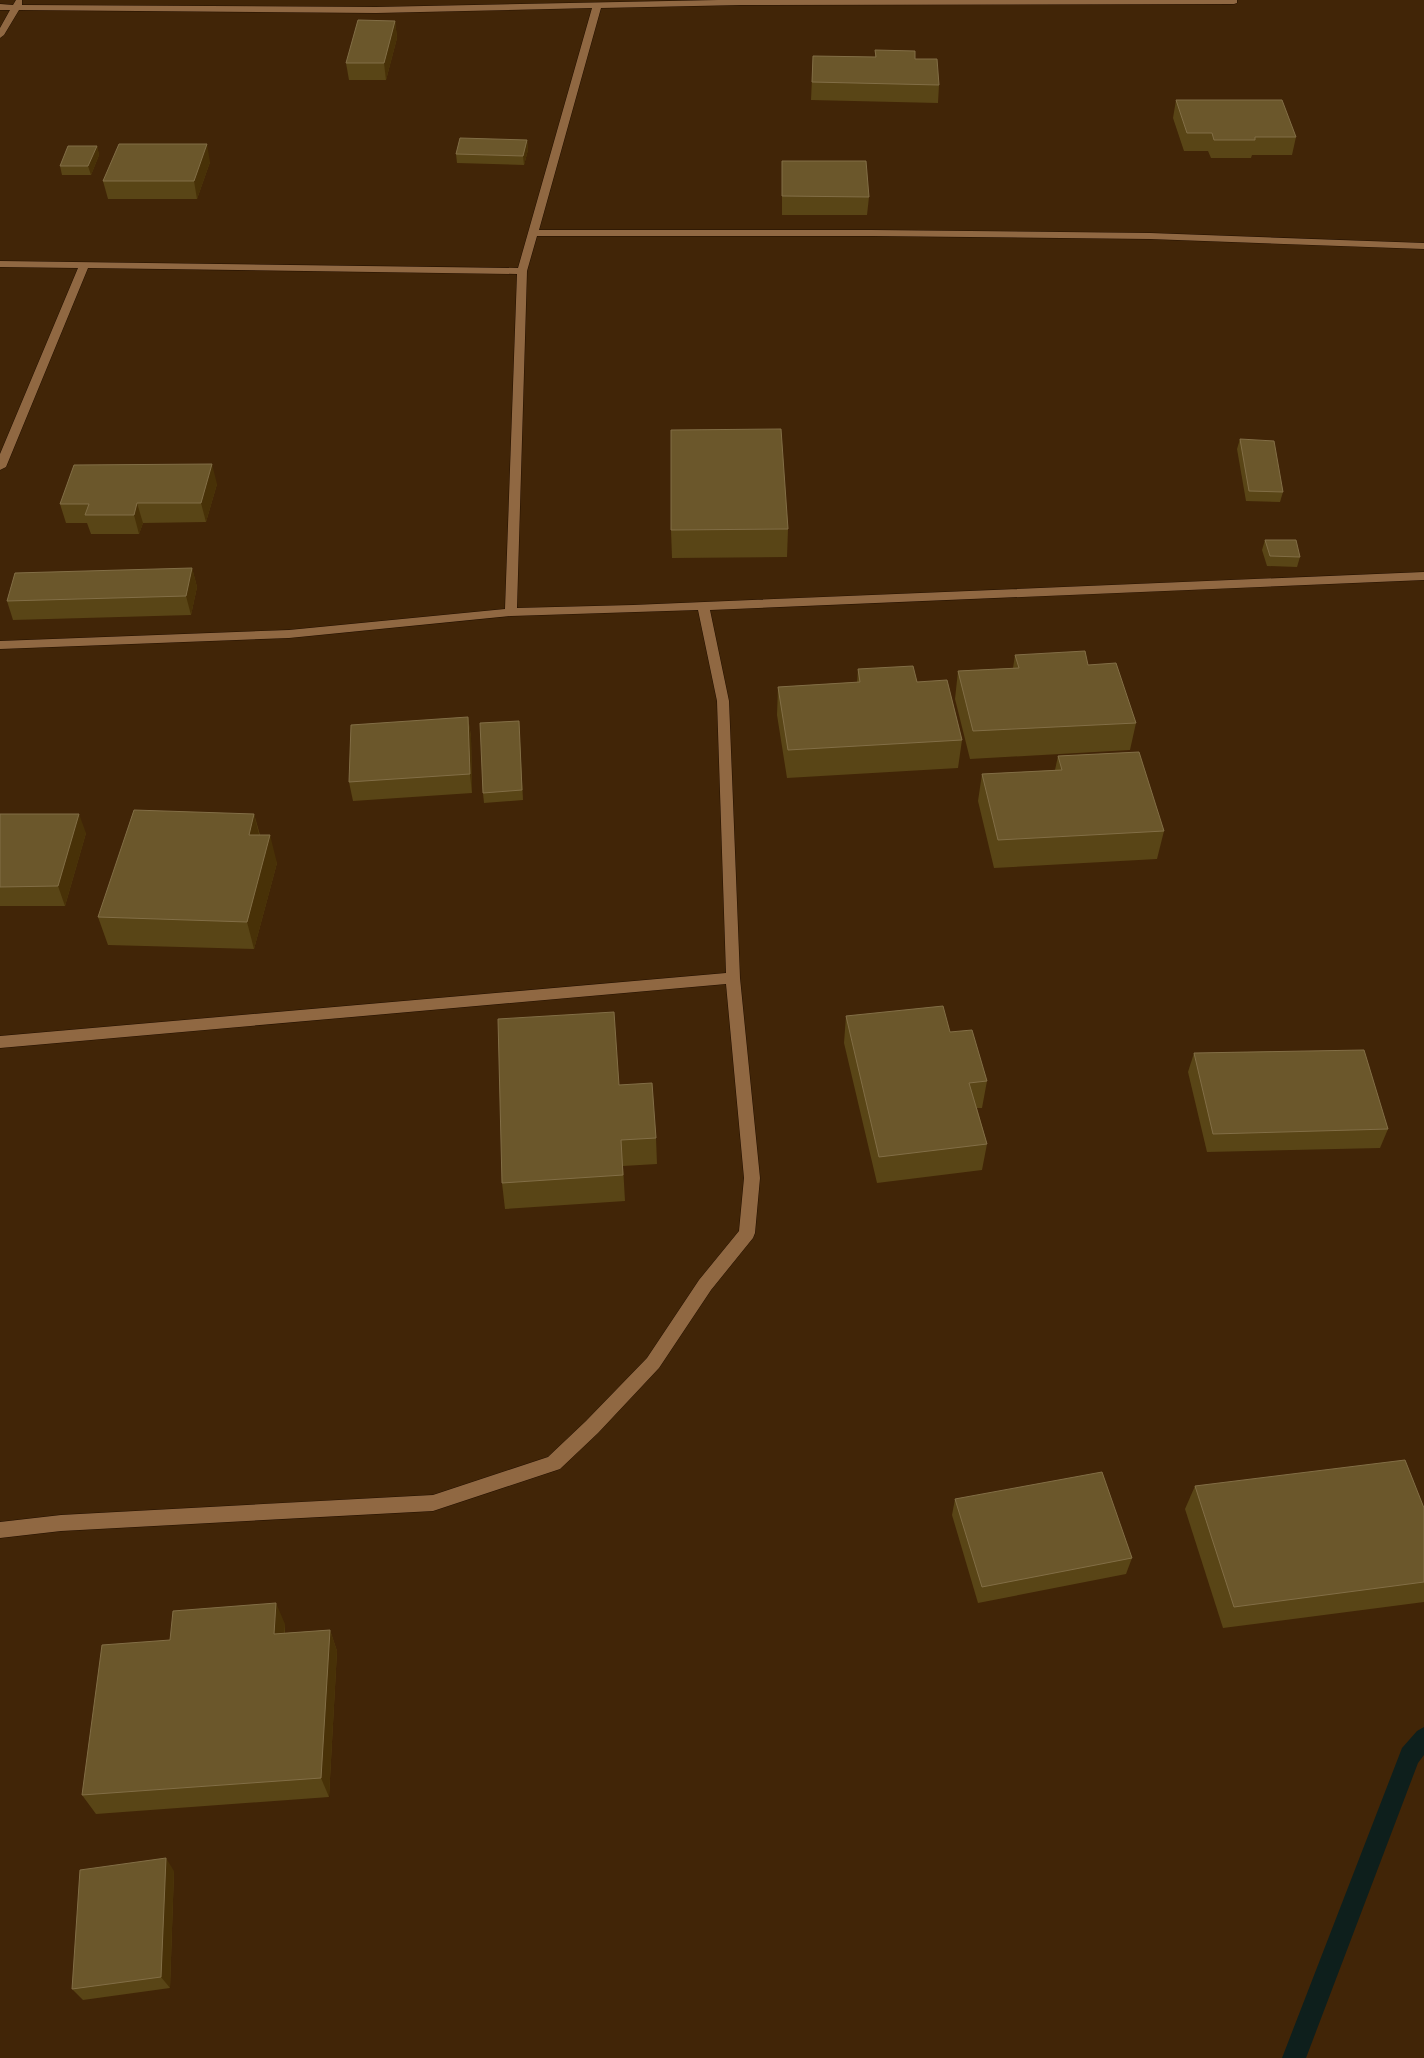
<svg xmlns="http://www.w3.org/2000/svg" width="1424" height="2058" font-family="Arial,sans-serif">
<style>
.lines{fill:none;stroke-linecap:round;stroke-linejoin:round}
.stream{fill:#0e1f1c;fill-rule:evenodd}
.minor-casing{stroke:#231000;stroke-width:1}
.minor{fill:#906842;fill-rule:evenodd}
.wall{fill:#594516}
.shaded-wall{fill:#483107}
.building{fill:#6b572b;stroke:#826e46}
</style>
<rect width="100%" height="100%" fill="#412507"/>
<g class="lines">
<path class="stream" d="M1424,1727v28l-6,8 -112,295h-24l120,-310 15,-17z"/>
<g class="minor-casing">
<path id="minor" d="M16,0h6v5l354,2 342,-7h519v3l-3,1 -493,1 -140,3 -62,222h333l278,3 274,10v6l-274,-10 -278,-3h-335l-10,35 -10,337 116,-3 791,-33v8l-714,30 19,91 11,277 20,200 -5,55 -2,5 -42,52 -52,78 -61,65 -38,36 -127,42 -372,20 -61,7v-16l61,-7 372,-20 115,-38 38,-36 61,-63 52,-78 40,-49 5,-53 -18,-194 -726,64v-12l726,-63 -9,-272 -19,-91 -187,6 -222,22 -289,11v-8l289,-11 216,-21 12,-335 -429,-6 -82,199 -6,3v-16l78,-186 -78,-1v-6l518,7 74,-260 -216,5 -357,-3 -15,25 -4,3v-10l10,-18h-10v-6l13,1z"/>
</g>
<use href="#minor" class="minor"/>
</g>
<g class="wall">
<path d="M395,21l2,17 -11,42h-37l-3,-17z"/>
<path d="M875,50l40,9 24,26 -1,18 -127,-3 2,-44 62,1z"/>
<path d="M1176,100l120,37 -4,18h-40l-1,3h-40l-3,-7h-24l-11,-33z"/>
<path d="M527,140l1,10 -4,15 -67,-2 -1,-9z"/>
<path d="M97,146l2,9 -8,20h-29l-2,-9z"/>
<path d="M782,161l87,36 -2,18h-85z"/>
<path d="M210,162l-13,37h-89l-5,-18z"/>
<path d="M1240,439l43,53 -3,10 -34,-1 -9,-52z"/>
<path d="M217,484l-11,38 -63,1 -4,11h-48l-4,-11h-21l-6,-19z"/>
<path d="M788,529l-1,28 -115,1 -1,-28z"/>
<path d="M1265,540l35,17 -3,10 -30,-1 -5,-16z"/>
<path d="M192,568l5,19 -6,28 -178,5 -6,-19z"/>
<path d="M1015,655l73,10 48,58 -6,27 -160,9 -15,-60 3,-28 55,-3z"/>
<path d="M858,669l59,13 45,58 -4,28 -171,10 -10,-63 1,-28 79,-5z"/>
<path d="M468,717l3,20 1,56 -119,8 -4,-19z"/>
<path d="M519,721l4,79 -39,3 -1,-10z"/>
<path d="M1058,756l106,75 -7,28 -163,9 -16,-67 4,-27 73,-4z"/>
<path d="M0,814l86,19 -21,73h-65z"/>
<path d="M254,814l6,21 17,28 -23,86 -146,-4 -10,-28z"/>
<path d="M846,1016l104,16 37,49 -5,27h-5l10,36 -5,26 -105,13 -33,-140z"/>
<path d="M1194,1053l194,76 -8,19 -173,4 -19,-80z"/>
<path d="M619,1085l37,53 1,26 -34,2 2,35 -120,8 -3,-26z"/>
<path d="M1195,1486l229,22v94l-201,26 -38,-119z"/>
<path d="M955,1499l177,59 -6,16 -148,29 -26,-88z"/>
<path d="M285,1624v9l45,-3 7,21 -8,146 -233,17 -14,-19 88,-155z"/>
<path d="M174,1871l-4,117 -87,12 -11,-11z"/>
</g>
<g class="shaded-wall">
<path d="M395,21l2,17 -11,42 -2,-17z"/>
<path d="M527,140l1,10 -4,15 -1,-9z"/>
<path d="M207,144l3,18 -13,37 -3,-18z"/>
<path d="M97,146l2,9 -8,20 -3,-9z"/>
<path d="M212,464l5,20 -11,38 -5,-19z"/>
<path d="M137,503l6,20 -4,11 -5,-19z"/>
<path d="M192,568l5,19 -6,28 -5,-19z"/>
<path d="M468,717l3,20 1,56 -2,-19z"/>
<path d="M79,814l7,19 -21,73 -7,-20z"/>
<path d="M254,814l7,28 -12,-7z"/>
<path d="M270,835l7,28 -23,86 -7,-27z"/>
<path d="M276,1603l9,21 -2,31 -9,-21z"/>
<path d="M330,1630l7,21 -8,146 -8,-19z"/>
<path d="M166,1858l8,13 -4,117 -9,-11z"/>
</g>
<g class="building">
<path d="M358,20l37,1 -11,42h-38z"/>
<path d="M875,50l40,1v8h22l2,26 -127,-3 1,-26 63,1z"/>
<path d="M1176,100h106l14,37h-41v3h-41l-2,-7h-25z"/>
<path d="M460,138l67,2 -4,16 -67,-2z"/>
<path d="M119,144h88l-13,37h-91z"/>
<path d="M68,146h29l-9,20h-28z"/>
<path d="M782,161h84l3,36 -87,-1z"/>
<path d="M781,429l7,100 -117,1v-100z"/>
<path d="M1240,439l34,2 9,51 -34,-1z"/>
<path d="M212,464l-11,39h-64l-3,12h-49l4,-11h-29l14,-39z"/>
<path d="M1265,540h31l4,17 -30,-1z"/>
<path d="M192,568l-6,28 -179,5 8,-28z"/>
<path d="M1085,651l3,14 28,-2 20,60 -163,8 -15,-60 61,-3 -4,-13z"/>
<path d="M913,666l4,16 30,-2 15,60 -174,10 -10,-63 82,-5 -2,-13z"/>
<path d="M468,717l2,57 -121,8 2,-57z"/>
<path d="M519,721l3,69 -39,3 -3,-70z"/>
<path d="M1139,752l25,79 -166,9 -16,-66 80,-4 -4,-14z"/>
<path d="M134,810l120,4 -5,21h21l-23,87 -149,-5z"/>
<path d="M0,814h79l-21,72 -58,1z"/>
<path d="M943,1006l7,26 22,-2 15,51 -18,2 18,61 -108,13 -33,-141z"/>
<path d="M614,1012l5,73 33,-2 4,55 -35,2 2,35 -121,8 -4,-164z"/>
<path d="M1364,1050l24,79 -175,5 -19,-81z"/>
<path d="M1405,1460l19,48v74l-190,25 -39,-121z"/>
<path d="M1102,1472l30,86 -150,29 -27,-88z"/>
<path d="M276,1603l-2,31 56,-4 -9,148 -239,17 20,-150 68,-5 3,-29z"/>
<path d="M166,1858l-5,119 -89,12 8,-119z"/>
</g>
</svg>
